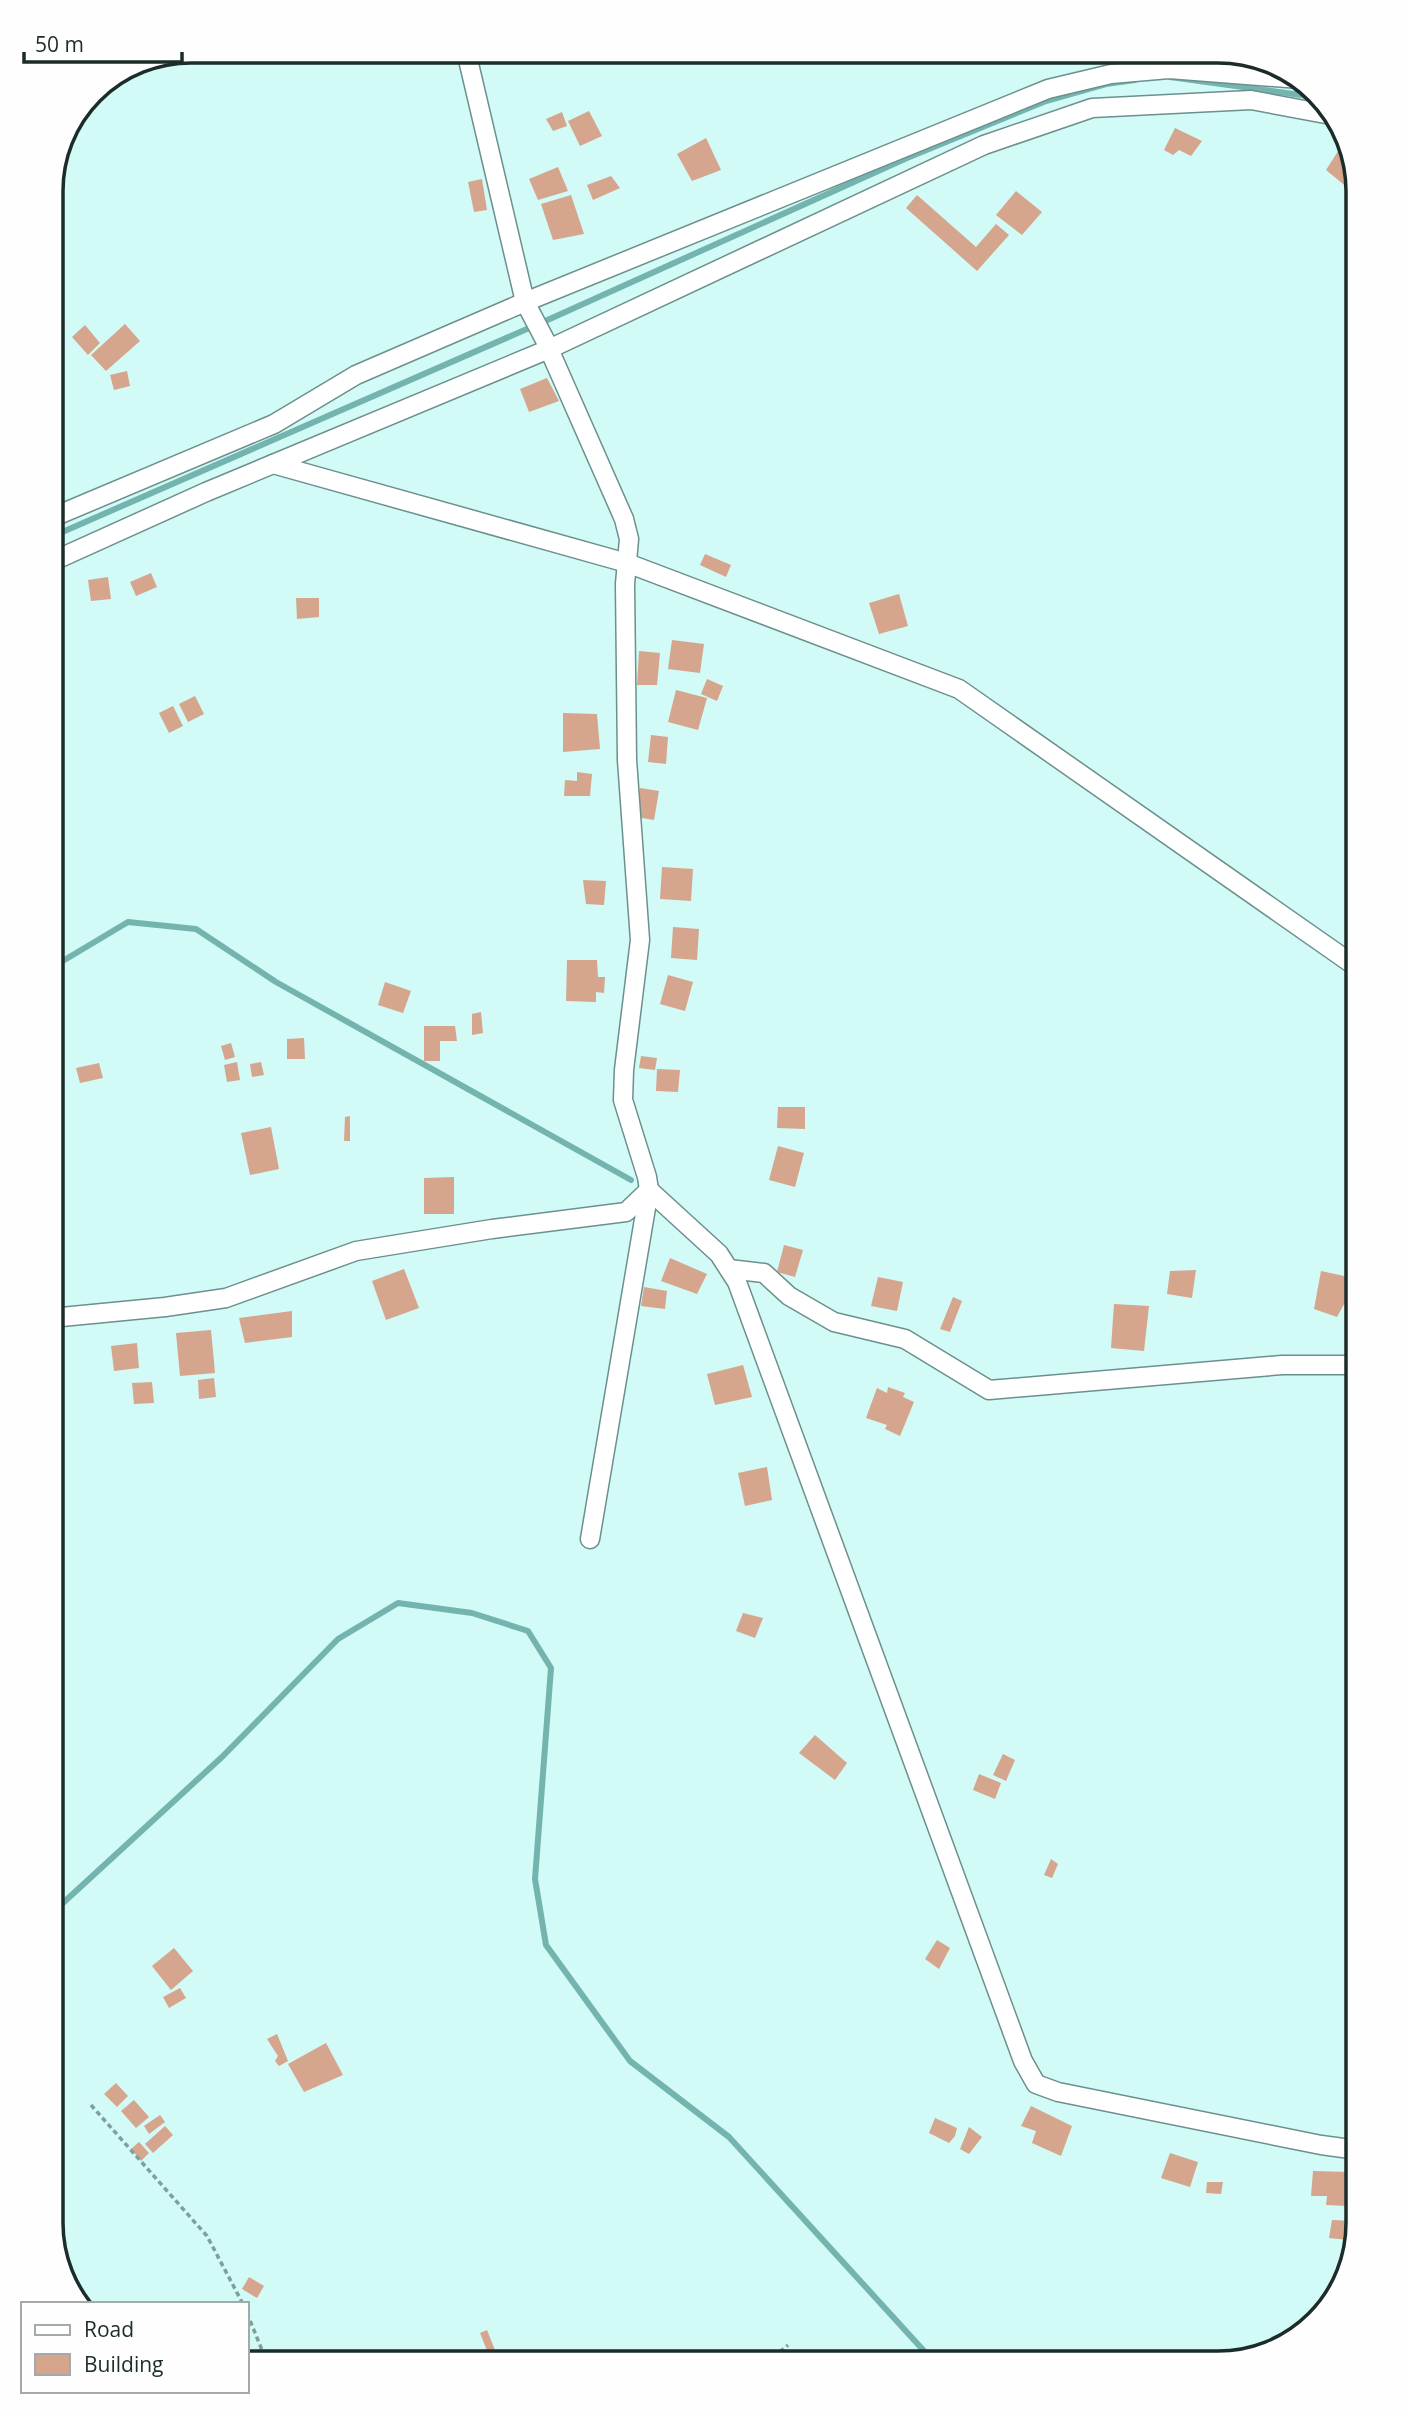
<svg xmlns="http://www.w3.org/2000/svg" width="1409" height="2414" font-family="'Open Sans',sans-serif">
<style>
.lines{fill:none;stroke-linecap:round;stroke-linejoin:round}
.stream{stroke:#74b4af;stroke-width:6}
.building{fill:#d5a58d}
.minor-casing{stroke:#6b908d;stroke-width:21}
.path{stroke:#819e9c;stroke-width:3.5;stroke-dasharray:5 3.5;stroke-linecap:butt}
.minor{stroke:#fff;stroke-width:18}
.rim{fill:none;stroke:#1c2c2a;stroke-width:3.5}
</style>
<rect width="100%" height="100%" fill="#d2faf7"/>
<g class="lines">
<g class="stream">
<path d="M1170,77l145,20"/>
<path d="M51,537l501,-219 355,-160 139,-57 60,-17 29,-4"/>
<path d="M51,968l77,-46 68,7 80,53 355,198"/>
<path d="M51,1914l171,-157 116,-118 60,-36 74,10 56,18 23,37 -16,211 11,66 84,116 99,76 206,226"/>
</g>
</g>
<g class="building">
<path d="M589,111l13,25 -22,10 -12,-25z"/>
<path d="M562,112l5,14 -14,5 -7,-12z"/>
<path d="M1175,128l27,13 -11,15 -12,-6 -6,5 -9,-5z"/>
<path d="M706,138l15,32 -29,11 -15,-27z"/>
<path d="M1340,148l10,7 6,25 -8,8 -22,-18z"/>
<path d="M558,167l10,24 -30,9 -9,-21z"/>
<path d="M611,176l9,12 -27,12 -6,-15z"/>
<path d="M482,179l5,31 -13,2 -6,-30z"/>
<path d="M1016,191l26,21 -20,23 -26,-20z"/>
<path d="M571,195l13,39 -31,6 -12,-36z"/>
<path d="M917,195l59,52 20,-23 13,11 -32,36 -71,-63z"/>
<path d="M125,324l15,17 -34,30 -15,-16z"/>
<path d="M85,325l15,18 -12,12 -16,-18z"/>
<path d="M127,371l3,15 -16,4 -4,-15z"/>
<path d="M547,378l12,23 -30,11 -9,-23z"/>
<path d="M705,554l26,11 -5,12 -26,-12z"/>
<path d="M151,573l6,14 -21,9 -6,-14z"/>
<path d="M108,577l3,22 -20,2 -3,-21z"/>
<path d="M899,594l9,32 -29,8 -10,-31z"/>
<path d="M296,598h23v19l-22,2z"/>
<path d="M672,640l32,4 -4,29 -32,-4z"/>
<path d="M639,651l21,2 -3,32h-20z"/>
<path d="M707,679l16,7 -6,15 -16,-7z"/>
<path d="M676,690l31,8 -9,32 -30,-8z"/>
<path d="M195,696l9,18 -16,8 -9,-18z"/>
<path d="M173,706l10,20 -14,7 -10,-20z"/>
<path d="M563,713l34,1 3,35 -37,3z"/>
<path d="M651,735l17,2 -2,27 -18,-2z"/>
<path d="M577,772l15,2 -2,22h-26l1,-16 12,1z"/>
<path d="M640,788l19,3 -5,29 -18,-3z"/>
<path d="M662,867l31,2 -2,32 -31,-2z"/>
<path d="M583,880l23,1 -2,24 -18,-1z"/>
<path d="M673,927l26,2 -2,31 -26,-2z"/>
<path d="M567,960h30l1,17h7l-1,16 -8,-1v10l-30,-1z"/>
<path d="M668,975l25,7 -8,29 -25,-7z"/>
<path d="M385,982l26,9 -8,22 -25,-8z"/>
<path d="M481,1012l2,21 -11,2v-21z"/>
<path d="M424,1026h31l2,15h-17v20h-16z"/>
<path d="M304,1038l1,21h-18v-20z"/>
<path d="M231,1043l4,14 -10,3 -4,-14z"/>
<path d="M641,1056l16,2 -2,12 -16,-2z"/>
<path d="M237,1062l3,18 -13,2 -3,-17z"/>
<path d="M261,1062l3,13 -12,2 -2,-13z"/>
<path d="M99,1063l4,15 -23,5 -4,-15z"/>
<path d="M657,1069l23,1 -2,22 -22,-1z"/>
<path d="M778,1107h27v22l-28,-1z"/>
<path d="M350,1116v25h-6l1,-24z"/>
<path d="M271,1127l8,42 -29,6 -9,-42z"/>
<path d="M778,1146l26,7 -9,34 -26,-7z"/>
<path d="M454,1177v37h-30v-36z"/>
<path d="M784,1245l19,5 -8,27 -18,-5z"/>
<path d="M670,1258l37,16 -10,20 -36,-13z"/>
<path d="M404,1269l15,39 -33,12 -14,-39z"/>
<path d="M1196,1270l-4,28 -25,-4 3,-23z"/>
<path d="M1321,1271l37,8 -21,38 -23,-8z"/>
<path d="M878,1277l25,5 -6,29 -26,-5z"/>
<path d="M644,1287l23,4 -2,18 -24,-3z"/>
<path d="M953,1297l9,4 -12,31 -10,-3z"/>
<path d="M1114,1304l35,2 -5,45 -33,-3z"/>
<path d="M292,1311v26l-47,6 -6,-25z"/>
<path d="M211,1330l4,43 -35,3 -4,-43z"/>
<path d="M137,1343l2,25 -25,3 -3,-25z"/>
<path d="M743,1365l9,32 -37,8 -8,-31z"/>
<path d="M214,1378l2,19 -17,2 -1,-19z"/>
<path d="M152,1382l2,21 -20,1 -2,-21z"/>
<path d="M888,1387l17,6 -2,4 11,5 -14,34 -15,-7 2,-4 -21,-7 11,-30 10,5z"/>
<path d="M767,1467l5,33 -27,6 -7,-33z"/>
<path d="M743,1613l20,5 -8,20 -19,-7z"/>
<path d="M815,1735l32,28 -12,17 -36,-27z"/>
<path d="M1003,1754l12,6 -9,21 -13,-6z"/>
<path d="M979,1774l22,9 -6,16 -22,-9z"/>
<path d="M1051,1859l7,5 -6,14 -8,-3z"/>
<path d="M937,1940l13,8 -11,21 -14,-10z"/>
<path d="M174,1948l19,23 -22,19 -19,-24z"/>
<path d="M180,1988l6,10 -17,10 -6,-11z"/>
<path d="M277,2034l11,27 -9,5 -4,-5 3,-5 -11,-17z"/>
<path d="M326,2043l17,32 -39,17 -16,-28z"/>
<path d="M116,2083l12,13 -11,11 -13,-13z"/>
<path d="M134,2100l15,17 -13,11 -15,-17z"/>
<path d="M1031,2106l41,20 -11,30 -29,-13 4,-12 -15,-5z"/>
<path d="M160,2115l5,7 -16,12 -5,-8z"/>
<path d="M935,2118l22,10 -2,8 -6,7 -20,-10z"/>
<path d="M165,2126l8,9 -20,18 -8,-9z"/>
<path d="M969,2127l13,10 -13,17 -9,-5z"/>
<path d="M139,2142l10,11 -8,8 -10,-12z"/>
<path d="M1170,2153l28,9 -8,25 -29,-9z"/>
<path d="M1313,2171l37,1 -3,34 -21,-1 1,-9h-16z"/>
<path d="M1207,2182h16l-2,12 -15,-1z"/>
<path d="M1332,2220l20,1 -4,19 -19,-2z"/>
<path d="M249,2277l15,9 -7,12 -15,-9z"/>
<path d="M487,2330l10,25 -7,3 -10,-25z"/>
</g>
<g class="lines">
<g class="minor-casing">
<g id="minor">
<path d="M273,464l354,99 332,126 399,279"/>
<path d="M51,518l223,-94 82,-49 169,-73 523,-213 63,-15 58,-5 131,10"/>
<path d="M51,562l155,-70 343,-143 435,-204 108,-37 159,-8 80,15"/>
<path d="M649,1190l70,64 18,28 286,779 13,23 22,8 263,53 37,5"/>
<path d="M729,1269l35,4 25,23 45,26 71,17 84,51 293,-25h76"/>
<path d="M51,1318l114,-11 61,-9 130,-47 136,-22 134,-17 23,-22 -2,-13 -24,-77 1,-30 16,-130 -13,-180 -2,-176 4,-45 -5,-20 -79,-179 -20,-38 -59,-251"/>
<path d="M590,1539l59,-349"/>
</g>
</g>
<g class="path">
<path d="M91,2105l116,131 36,68"/>
<path d="M247,2313l19,47 5,3"/>
<path d="M767,2363l21,-18"/>
</g>
<use href="#minor" class="minor"/>
</g>
<path d="M0 0H1409V2414H0ZM191 63H1218A128 128 0 0 1 1346 191V2223A128 128 0 0 1 1218 2351H191A128 128 0 0 1 63 2223V191A128 128 0 0 1 191 63Z" fill="#fefefe" fill-rule="evenodd"/>
<path class="rim" d="M191 63H1218A128 128 0 0 1 1346 191V2223A128 128 0 0 1 1218 2351H191A128 128 0 0 1 63 2223V191A128 128 0 0 1 191 63Z"/>
<rect x="21" y="2302" width="228" height="91" fill="#fefefe" stroke="#a4aaa9" stroke-width="2"/>
<rect x="35" y="2325" width="35" height="10" fill="#ffffff" stroke="#a4aaa9" stroke-width="2"/>
<text x="84" y="2337" font-size="21" fill="#1c2c2a">Road</text>
<rect x="35" y="2354" width="35" height="21" fill="#d5a58d" stroke="#a4aaa9" stroke-width="2"/>
<text x="84" y="2372" font-size="21" fill="#1c2c2a">Building</text>
<path d="M24 52v10h158v-10" fill="none" stroke="#1c2c2a" stroke-width="3.5"/>
<text x="35" y="52" font-size="21" fill="#1c2c2a" stroke="#fefefe" stroke-width="5" paint-order="stroke">50 m</text>
</svg>
